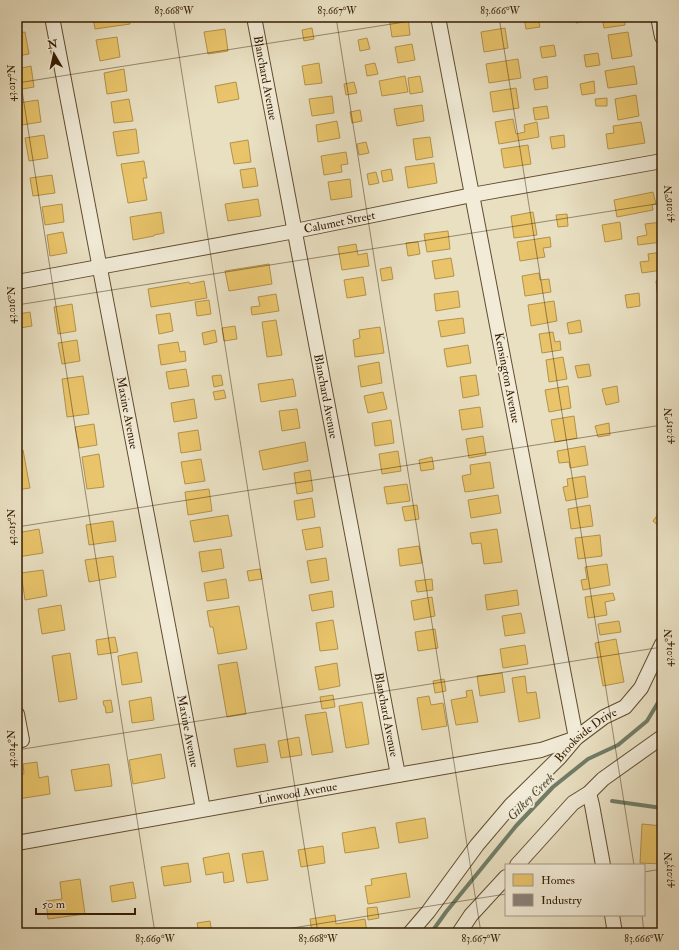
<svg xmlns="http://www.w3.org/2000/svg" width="679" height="950" font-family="'IM FELL Double Pica',serif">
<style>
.homes{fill:#e9c46a;stroke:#b3924a}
.industry{fill:#8a817c;stroke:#706357}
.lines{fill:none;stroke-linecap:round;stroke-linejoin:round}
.stream{stroke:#717d68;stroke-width:4}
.minor-casing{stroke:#614d30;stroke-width:16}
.minor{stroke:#f1ebd7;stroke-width:14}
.ticks{fill:none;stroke:#341c00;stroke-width:1;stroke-opacity:0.45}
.labels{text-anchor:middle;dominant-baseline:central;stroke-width:4;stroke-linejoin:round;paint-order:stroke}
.street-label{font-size:12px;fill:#341c00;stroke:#f1ebd7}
.water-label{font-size:13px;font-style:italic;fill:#524d34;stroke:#f1ebd7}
.neatline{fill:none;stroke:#341c00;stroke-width:1.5}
.ticks-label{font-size:10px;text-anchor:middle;fill:#341c00}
</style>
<rect width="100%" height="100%" fill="#e9e0c2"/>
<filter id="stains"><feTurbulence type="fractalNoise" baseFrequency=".005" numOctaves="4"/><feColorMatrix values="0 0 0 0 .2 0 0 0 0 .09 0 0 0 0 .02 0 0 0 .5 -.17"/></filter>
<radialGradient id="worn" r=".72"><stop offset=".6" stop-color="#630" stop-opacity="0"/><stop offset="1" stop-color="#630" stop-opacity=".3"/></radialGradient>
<g class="homes">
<path d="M17,17h5l1,5 -6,1z"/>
<path d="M93,17h36l1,7 -35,5z"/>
<path d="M389,17h19l2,18 -18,2z"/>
<path d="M474,17h23l-23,4z"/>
<path d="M524,17h14l2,10 -14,2z"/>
<path d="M575,17h14l1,3 -14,3z"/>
<path d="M602,17h22l1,8 -21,3z"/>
<path d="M312,28l2,11 -10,2 -2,-11z"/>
<path d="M505,28l3,20 -24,4 -3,-20z"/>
<path d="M225,29l3,22 -20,3 -4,-22z"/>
<path d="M25,32l4,22 -12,2v-23z"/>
<path d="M628,32l4,24 -20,3 -4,-24z"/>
<path d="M117,37l3,20 -20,4 -4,-21z"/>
<path d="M367,38l3,11 -10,2 -2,-11z"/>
<path d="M412,44l3,16 -17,3 -3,-16z"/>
<path d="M554,45l2,11 -14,2 -2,-11z"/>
<path d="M598,53l2,12 -14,2 -2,-12z"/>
<path d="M518,59l3,19 -32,5 -3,-19z"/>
<path d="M319,63l3,20 -17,2 -3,-19z"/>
<path d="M375,63l3,11 -11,2 -2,-11z"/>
<path d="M31,66l3,21 -17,3v-21z"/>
<path d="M634,66l3,18 -29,4 -3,-17z"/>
<path d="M124,69l3,22 -20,3 -3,-21z"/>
<path d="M405,76l3,16 -26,4 -3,-15z"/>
<path d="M420,76l3,16 -13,2 -2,-16z"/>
<path d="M547,76l1,12 -13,2 -2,-11z"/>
<path d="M594,81l1,12 -13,2 -2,-11z"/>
<path d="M236,82l3,17 -21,4 -3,-17z"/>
<path d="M354,82l3,11 -11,2 -2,-11z"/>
<path d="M516,88l3,20 -26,4 -3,-20z"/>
<path d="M636,95l3,21 -21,4 -3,-21z"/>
<path d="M332,96l2,17 -22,3 -3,-17z"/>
<path d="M607,98v8h-11l-1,-7z"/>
<path d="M129,99l4,22 -19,2 -3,-21z"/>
<path d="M38,100l3,22 -19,3 -4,-22z"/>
<path d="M422,105l2,16 -27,5 -3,-17z"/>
<path d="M547,106l2,12 -14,2 -2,-12z"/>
<path d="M360,110l2,11 -10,2 -2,-11z"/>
<path d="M513,119l3,15 9,-2 -1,-7 13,-3 2,15 -40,7 -4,-22z"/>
<path d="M337,121l3,17 -22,4 -2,-17z"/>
<path d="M641,122l4,21 -37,6 -2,-15 8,-1 -1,-7z"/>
<path d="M136,129l3,24 -22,3 -4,-24z"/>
<path d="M44,135l4,23 -19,3 -4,-23z"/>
<path d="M564,135l1,12 -13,2 -2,-12z"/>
<path d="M430,137l3,20 -17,3 -3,-21z"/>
<path d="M248,140l3,22 -17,2 -4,-21z"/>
<path d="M366,142l3,11 -10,2 -2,-11z"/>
<path d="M528,145l3,19 -27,4 -3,-19z"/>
<path d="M346,152l2,12 -7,1 1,7 -18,3 -3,-19z"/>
<path d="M144,161l3,17h-4l4,22 -19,3 -7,-39z"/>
<path d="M434,163l3,20 -29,5 -3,-21z"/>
<path d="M255,168l3,18 -15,2 -3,-18z"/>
<path d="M391,169l2,11 -10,2 -2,-11z"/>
<path d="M376,172l3,11 -10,2 -2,-11z"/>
<path d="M52,175l3,18 -22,3 -3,-18z"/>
<path d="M350,179l2,18 -21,3 -3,-18z"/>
<path d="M653,192l3,12 -4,1 1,5 -36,7 -3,-17z"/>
<path d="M258,199l3,17 -33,5 -3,-17z"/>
<path d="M62,204l2,18 -19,3 -3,-18z"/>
<path d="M161,212l3,21 -10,2v1l-21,4 -3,-23z"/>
<path d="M533,212l4,23 -23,3 -3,-22z"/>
<path d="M567,214l1,12 -10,1 -2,-12z"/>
<path d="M620,222l2,17 -17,3 -3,-17z"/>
<path d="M662,222v20l-24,3 -1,-8 10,-2 -2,-11z"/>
<path d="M448,231l2,18 -23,3 -3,-18z"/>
<path d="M63,232l4,21 -17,3 -3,-21z"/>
<path d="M550,237l1,10 -8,1 2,9 -25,4 -3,-19z"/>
<path d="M418,242l2,12 -12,2 -2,-13z"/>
<path d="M356,244l2,11 9,-2 2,13 -27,4 -4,-23z"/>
<path d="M662,252v18l-20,3 -2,-11 9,-1 -1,-7z"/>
<path d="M451,258l3,18 -19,3 -3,-18z"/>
<path d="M269,264l3,20 -43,7 -4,-20z"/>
<path d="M391,267l2,12 -11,2 -2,-12z"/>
<path d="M539,273l1,7 9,-1 2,13 -26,4 -3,-20z"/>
<path d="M363,277l3,18 -19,3 -3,-18z"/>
<path d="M662,280v18h-4l-2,-17z"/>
<path d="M204,281l3,17 -56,9 -3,-18 41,-7 1,2z"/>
<path d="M458,291l2,16 -24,4 -2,-17z"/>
<path d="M639,293l1,13 -13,2 -2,-13z"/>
<path d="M276,294l3,17 -27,4 -1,-8 9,-1 -2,-9z"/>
<path d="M209,300l2,14 -14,2 -2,-14z"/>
<path d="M554,301l3,20 -26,5 -3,-21z"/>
<path d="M72,304l4,27 -18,3 -4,-27z"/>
<path d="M30,312l2,14 -12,2 -2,-14z"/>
<path d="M170,313l3,18 -14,3 -3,-19z"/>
<path d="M463,318l2,15 -24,4 -3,-16z"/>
<path d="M276,320l6,35 -15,2 -5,-35z"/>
<path d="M580,320l2,12 -13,2 -2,-11z"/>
<path d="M235,326l2,13 -13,2 -2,-13z"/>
<path d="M380,327l4,26 -29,4 -2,-17 7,-2 -1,-8z"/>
<path d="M215,330l2,12 -13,3 -2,-12z"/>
<path d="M553,332l2,10 5,-1 1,9 -19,3 -3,-19z"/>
<path d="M77,340l3,21 -18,3 -4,-21z"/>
<path d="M178,342l2,10 5,-1 1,10 -25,4 -3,-20z"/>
<path d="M468,345l3,18 -24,4 -3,-18z"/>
<path d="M563,357l4,22 -18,3 -3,-22z"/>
<path d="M379,362l3,21 -21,4 -3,-21z"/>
<path d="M589,364l2,12 -13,2 -3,-12z"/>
<path d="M186,369l3,17 -20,3 -3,-17z"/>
<path d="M221,375l2,10 -9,2 -2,-11z"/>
<path d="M476,375l3,20 -16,3 -3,-21z"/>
<path d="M83,376l6,38 -22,3 -5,-38z"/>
<path d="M293,379l3,17 -35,6 -3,-18z"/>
<path d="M568,386l3,22 -22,4 -4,-22z"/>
<path d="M617,386l2,16 -13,3 -4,-16z"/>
<path d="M224,390l2,8 -11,2 -2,-8z"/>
<path d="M383,392l4,17 -19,4 -4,-17z"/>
<path d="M194,399l3,19 -23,4 -3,-19z"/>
<path d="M480,407l3,20 -21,3 -3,-20z"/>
<path d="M297,409l3,19 -18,3 -3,-20z"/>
<path d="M574,416l3,22 -22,4 -4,-22z"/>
<path d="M391,420l3,23 -19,3 -3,-23z"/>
<path d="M609,423l1,12 -12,2 -3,-11z"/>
<path d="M94,424l3,21 -18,3 -4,-21z"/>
<path d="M17,425l3,17h-3z"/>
<path d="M198,430l3,20 -20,3 -3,-20z"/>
<path d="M483,436l3,19 -17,3 -3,-19z"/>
<path d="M305,442l3,19 -45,9 -4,-19z"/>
<path d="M585,446l3,19 -18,3 -1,-6 -10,1 -2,-12z"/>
<path d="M23,450l7,38 -13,2v-39z"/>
<path d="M398,451l3,20 -19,3 -3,-20z"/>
<path d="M99,454l5,33 -17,2 -5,-32z"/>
<path d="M432,457l2,12 -13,2 -2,-11z"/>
<path d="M201,459l4,22 -20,3 -4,-22z"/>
<path d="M490,462l4,26 -29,4 -3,-16 9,-2 -1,-9z"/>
<path d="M310,470l3,21 -16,3 -3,-21z"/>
<path d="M585,476l3,21 -22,4 -3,-14 5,-1 -1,-7z"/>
<path d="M407,484l3,17 -23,3 -3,-17z"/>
<path d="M209,489l3,22 -24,4 -3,-23z"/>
<path d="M498,495l3,18 -30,5 -3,-18z"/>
<path d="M312,498l3,19 -18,3 -3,-19z"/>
<path d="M417,505l2,14 -14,2 -3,-14z"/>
<path d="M590,505l3,21 -22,3 -3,-20z"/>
<path d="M662,509v20l-9,-8z"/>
<path d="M228,515l4,21 -38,6 -4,-21z"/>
<path d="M113,521l3,20 -27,4 -3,-20z"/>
<path d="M320,527l3,20 -17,3 -4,-20z"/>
<path d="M39,529l4,24 -25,4 -1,-24z"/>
<path d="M497,529l5,33 -18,2 -3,-21 -9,1 -2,-11z"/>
<path d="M600,535l2,21 -24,3 -3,-21z"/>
<path d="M419,546l3,17 -22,3 -2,-17z"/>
<path d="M221,549l3,19 -22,4 -3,-20z"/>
<path d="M113,556l3,21 -27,5 -4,-22z"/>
<path d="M326,558l3,22 -18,3 -4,-22z"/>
<path d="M607,564l3,21 -27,5 -2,-10 6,-1 -2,-12z"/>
<path d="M260,569l2,10 -13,2 -2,-10z"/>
<path d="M43,570l4,26 -22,4 -4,-27z"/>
<path d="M226,579l3,19 -22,3 -3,-18z"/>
<path d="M432,579l1,11 -16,2 -2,-11z"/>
<path d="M517,590l2,15 -32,5 -2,-15z"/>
<path d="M332,591l2,16 -22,4 -3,-16z"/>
<path d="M613,593l2,7 -10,2 2,13 -19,3 -3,-21z"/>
<path d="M432,597l3,19 -21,4 -3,-19z"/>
<path d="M61,605l4,25 -23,4 -4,-25z"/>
<path d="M239,606l8,43 -29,5 -5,-27h-3l-3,-16z"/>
<path d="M521,613l4,20 -20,3 -3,-20z"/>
<path d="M333,620l5,29 -18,2 -4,-28z"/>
<path d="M619,621l2,11 -21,3 -2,-11z"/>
<path d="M435,629l3,19 -20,3 -3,-19z"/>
<path d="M115,637l3,15 -20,3 -2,-15z"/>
<path d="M616,639l8,43 -21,4 -8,-43z"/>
<path d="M525,645l3,19 -25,4 -3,-19z"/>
<path d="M137,652l5,30 -20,3 -4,-29z"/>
<path d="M70,653l7,46 -18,3 -7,-46z"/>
<path d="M237,662l9,52 -19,3 -9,-52z"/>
<path d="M337,663l3,23 -21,4 -4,-23z"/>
<path d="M502,673l3,19 -25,4 -3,-20z"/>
<path d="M525,676l2,17 9,-1 4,26 -21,4 -7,-44z"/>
<path d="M444,679l2,12 -11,2 -2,-12z"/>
<path d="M472,690l6,32 -22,3 -5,-25 16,-3 -1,-6z"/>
<path d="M333,695l2,12 -13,2 -2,-12z"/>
<path d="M429,696l2,9 12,-2 4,23 -25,4 -5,-32z"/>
<path d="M151,697l3,23 -22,3 -3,-22z"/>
<path d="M111,700l2,12 -7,1 -1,-7h-1l-1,-5z"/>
<path d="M362,702l7,42 -23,4 -7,-42z"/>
<path d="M326,712l7,40 -21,3 -7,-40z"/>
<path d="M299,737l3,18 -21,3 -3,-17z"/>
<path d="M265,744l3,18 -31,5 -3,-18z"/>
<path d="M161,754l4,24 -32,6 -4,-24z"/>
<path d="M37,762l2,16 9,-2 2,18 -32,5 -1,-24 7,-1 -1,-10z"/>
<path d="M109,764l3,22 -37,5 -4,-21z"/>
<path d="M425,818l3,20 -29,5 -3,-20z"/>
<path d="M642,824l20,2v38l-22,-1z"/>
<path d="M375,827l4,21 -34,5 -3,-20z"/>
<path d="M323,846l2,17 -24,4 -3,-17z"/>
<path d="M263,851l5,29 -21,3 -5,-29z"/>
<path d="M229,853l5,28 -10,2 -1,-11 -17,3 -3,-17z"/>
<path d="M188,863l3,19 -27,4 -3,-19z"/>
<path d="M406,873l4,24 -42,7 -3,-18 7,-1 -1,-6z"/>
<path d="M80,879l5,35 -37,5 -2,-18 16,-2 -2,-17z"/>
<path d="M133,882l3,16 -24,4 -2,-16z"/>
<path d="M377,907l2,11 -11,2 -1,-12z"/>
<path d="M335,915l1,9 29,-5 2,14h-55l-2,-14z"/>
<path d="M210,921l2,12h-13l-2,-10z"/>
<path d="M662,928v5h-10v-4z"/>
</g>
<path class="industry" d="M17,250h1l2,12 -3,1z"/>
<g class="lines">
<g class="stream">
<path d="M612,801l50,7"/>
<path d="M431,933l15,-21 70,-86 37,-39 35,-28 30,-14 29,-24 15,-25"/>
</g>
<g class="minor-casing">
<g id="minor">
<path id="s1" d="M52,17l151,792"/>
<path id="s2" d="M254,17l144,758"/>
<path d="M658,17l4,20"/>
<path id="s3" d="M17,282l278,-51 177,-36 190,-34"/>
<path d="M17,714l5,26"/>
<path d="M589,793l3,12 11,60"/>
<path id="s4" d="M17,843l381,-68 143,-25 35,-12 -138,-721"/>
<path d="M517,865l56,-62 16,-10 14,-14 59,-42"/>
<path d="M612,915l3,18"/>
<path id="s5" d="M410,933l18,-21 49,-67 34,-40 48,-47 17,-20 28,-21 21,-10 16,-19 21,-44"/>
<path d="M459,933l12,-18 35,-38"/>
</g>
</g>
<use href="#minor" class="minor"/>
</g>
<path class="ticks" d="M173,17l145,916M336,17l145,916M499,17l135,848M17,59l138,874M17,83l419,-66M17,305l645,-102M17,527l645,-102M17,750l645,-103M644,872l18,-3M642,915l2,18M261,933l245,-39"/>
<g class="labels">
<g class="street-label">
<text stroke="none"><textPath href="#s2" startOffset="62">Blanchard Avenue</textPath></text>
<text stroke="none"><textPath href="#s3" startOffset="328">Calumet Street</textPath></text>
<text transform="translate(507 378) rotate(79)">Kensington Avenue</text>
<text stroke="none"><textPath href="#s2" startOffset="386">Blanchard Avenue</textPath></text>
<text stroke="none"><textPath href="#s1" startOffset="403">Maxine Avenue</textPath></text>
<text stroke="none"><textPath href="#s2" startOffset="710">Blanchard Avenue</textPath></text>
<text stroke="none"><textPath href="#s1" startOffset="727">Maxine Avenue</textPath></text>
<text stroke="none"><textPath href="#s5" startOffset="266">Brookside Drive</textPath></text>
<text stroke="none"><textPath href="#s4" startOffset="285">Linwood Avenue</textPath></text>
</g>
<g class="water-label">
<text transform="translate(531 797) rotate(-45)">Gilkey Creek</text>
</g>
</g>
<rect width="679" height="950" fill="none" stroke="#e9e0c2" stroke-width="44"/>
<rect x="505" y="864" width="140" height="52" fill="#f1ebd7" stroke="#a59881"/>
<rect x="513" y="874" width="20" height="12" fill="#e9c46a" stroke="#a59881"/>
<text x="541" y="884" font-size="12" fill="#341c00">Homes</text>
<rect x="513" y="894" width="20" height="12" fill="#8a817c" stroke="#a59881"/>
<text x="541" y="904" font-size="12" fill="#341c00">Industry</text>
<g transform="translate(54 54) rotate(351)" stroke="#f1ebd7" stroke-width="3" paint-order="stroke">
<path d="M0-3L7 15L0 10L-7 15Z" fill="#341c00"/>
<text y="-6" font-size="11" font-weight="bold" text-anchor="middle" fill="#341c00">N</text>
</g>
<path d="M36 908v6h99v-6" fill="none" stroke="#341c00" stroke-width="2"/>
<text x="42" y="908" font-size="12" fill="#341c00" stroke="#f1ebd7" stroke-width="3" paint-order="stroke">50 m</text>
<rect x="22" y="22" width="635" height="906" class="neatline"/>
<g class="ticks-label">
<text x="174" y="14">83.668°W</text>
<text x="337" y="14">83.667°W</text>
<text x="500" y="14">83.666°W</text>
<text transform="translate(11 83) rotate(-90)" y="4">43.017°N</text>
<text transform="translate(668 204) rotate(-90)" y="4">43.016°N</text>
<text transform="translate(11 305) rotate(-90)" y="4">43.016°N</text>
<text transform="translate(668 426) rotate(-90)" y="4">43.015°N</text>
<text transform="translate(11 527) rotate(-90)" y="4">43.015°N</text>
<text transform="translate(668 648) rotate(-90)" y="4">43.014°N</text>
<text transform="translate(11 749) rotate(-90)" y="4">43.014°N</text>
<text transform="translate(668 870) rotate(-90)" y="4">43.013°N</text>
<text x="155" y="942">83.669°W</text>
<text x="318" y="942">83.668°W</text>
<text x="481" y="942">83.667°W</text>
<text x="644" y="942">83.666°W</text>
</g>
<rect width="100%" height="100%" filter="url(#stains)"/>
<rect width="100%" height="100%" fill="url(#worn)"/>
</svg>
